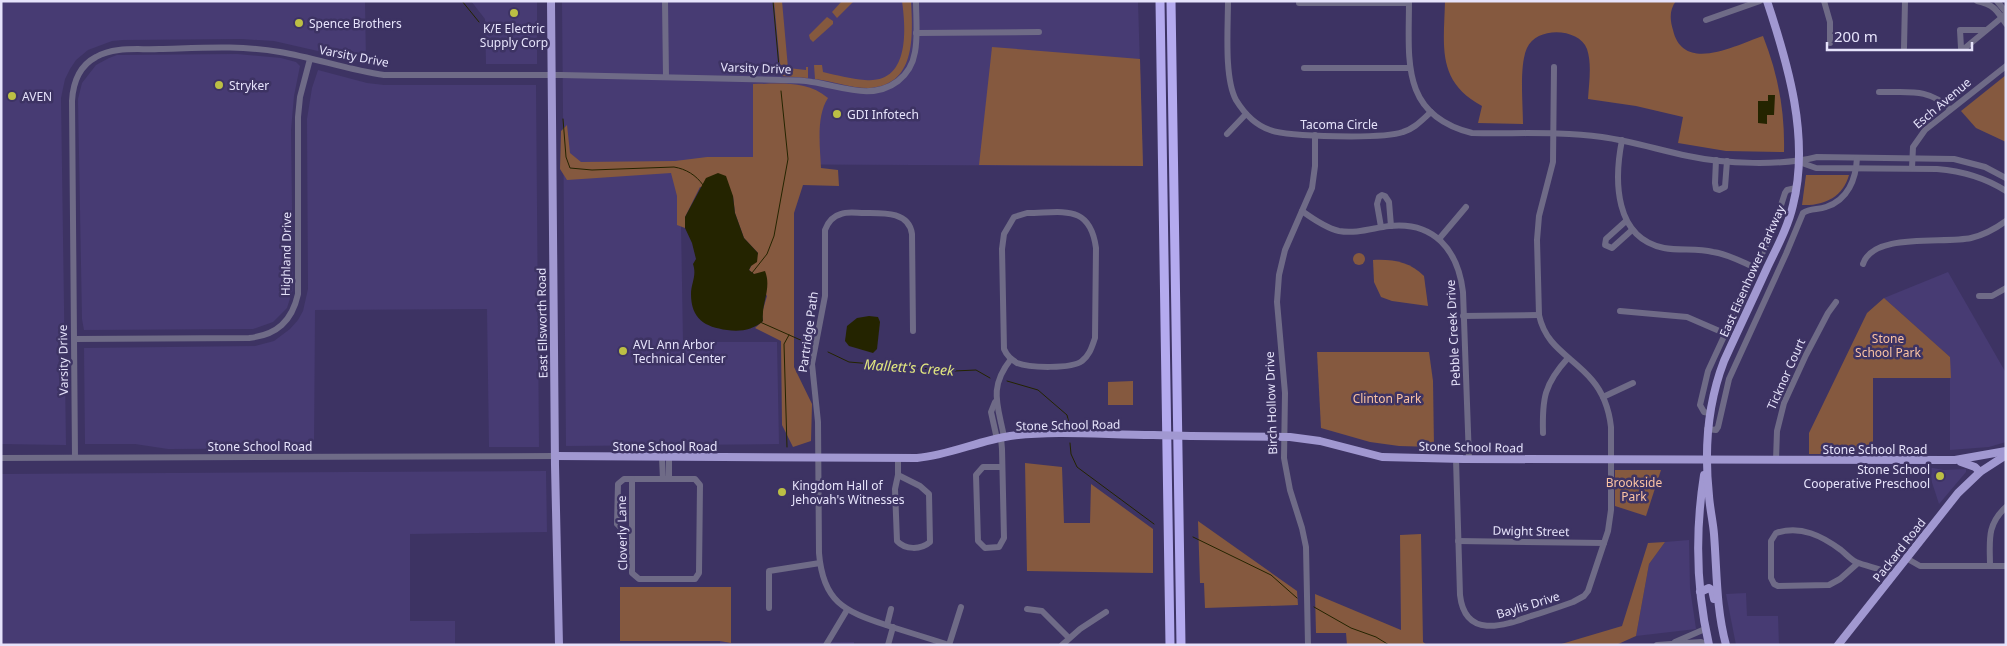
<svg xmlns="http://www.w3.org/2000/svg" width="2007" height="646" font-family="'Noto Sans',sans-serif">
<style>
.built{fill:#473b73}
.green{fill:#85593f}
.water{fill:#242400}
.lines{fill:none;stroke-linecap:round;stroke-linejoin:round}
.stream{stroke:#242400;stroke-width:1}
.minor{stroke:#6f6b87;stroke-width:6}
.major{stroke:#a198d1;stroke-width:8}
.highway{stroke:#b4aaee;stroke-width:9}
.major-bridge{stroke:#a198d1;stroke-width:8}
.poi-dot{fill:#bcbf44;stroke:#3d3363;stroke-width:2}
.labels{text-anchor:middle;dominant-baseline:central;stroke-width:5;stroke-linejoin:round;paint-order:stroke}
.poi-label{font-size:12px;fill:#e6e3fb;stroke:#3d3363;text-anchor:start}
.street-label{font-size:12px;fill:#e6e3fb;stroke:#3d3363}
.park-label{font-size:12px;fill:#fac3a4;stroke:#3d3363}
.water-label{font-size:14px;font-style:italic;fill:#e2e780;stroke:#3d3363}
</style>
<rect width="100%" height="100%" fill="#3d3363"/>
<g class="built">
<path d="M1,1h364l1,61 -92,-21 -33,-2 -118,1 -11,1 -24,9 -12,10 -6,9 -5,10 -4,19 5,347 -65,-1z"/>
<path d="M471,1h66v63h-51l-1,-45z"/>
<path d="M562,1h576l5,165 -463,-2 3,178h94l2,102 -213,2z"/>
<path d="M237,54l44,4 15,4 4,4 -6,30 -3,34 2,159 -6,19 -14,14 -20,7 -169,1 -2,-11 -4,-220 4,-16 14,-18 13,-7 8,-3z"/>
<path d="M318,70l49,13 17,2h152l3,362h-50l-2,-138 -172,1 -1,138 -146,1 -33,-5h-50l-1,-96 171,-2 19,-5 16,-12 8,-9 5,-9 5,-22 -1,-170 5,-31z"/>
<path d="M1948,272l58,101v69l-17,5 -39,3v-93l-66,-59z"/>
<path d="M1927,467l17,3 22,-1v3l-27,32z"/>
<path d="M546,471l1,61 -137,2v87h45v24h-454v-171z"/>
<path d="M1689,540l1,48 6,41 -60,7 13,-72 16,-22z"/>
<path d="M1746,593l1,23h31l1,29h-43l-10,-51z"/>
<path d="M720,641l11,2 123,-1v3h-134z"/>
</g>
<g class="green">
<path d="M774,1h8l6,67 18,2v-3h2v11l-27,-2z"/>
<path d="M842,1h12l-17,17 -5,-6z"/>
<path d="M902,1h9c2,36 5,85 -43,87 -17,0 -36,-7 -53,-9l-1,-14h8l1,7c13,3 28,7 42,8 45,4 41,-50 37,-79z"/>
<path d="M1445,1h231c-7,9 -6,19 -3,29 10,44 63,15 90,6 15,38 22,75 21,116l-58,-1 -48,-8 5,-26 -47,-11 -48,-7c1,-16 4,-35 -1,-50 -8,-21 -50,-23 -60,-1 -8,17 -4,56 -4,76l-45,-1 4,-17c-46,-25 -38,-60 -37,-105z"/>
<path d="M827,17l6,4v3l-20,18 -3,-3 -1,-4z"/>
<path d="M992,47l148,12 3,107 -164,-1z"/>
<path d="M2006,75v67l-30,-14 -15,-17z"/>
<path d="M753,84c27,0 53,-4 75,14 -12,18 -8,49 -7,70l17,2 1,16 -36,-1 -9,28v154l18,37 -1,37 -18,6 -11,-22 -1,-84 -26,-13 8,-7 -1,-8 5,-17 -13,-22 -5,-4 9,-17 -14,-15 -9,-25 -2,-17 -33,-9 -15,30v11l-8,-3v-29l-6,-23 -104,7 -7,-11 1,-38 6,-6 3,28 11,9 94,-1 32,-4h46z"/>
<path d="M1806,175h43c-6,22 -25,31 -47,30z"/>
<circle cx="1359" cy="259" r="6"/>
<path d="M1373,260c20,-1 37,2 51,16l4,30 -36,-5 -11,-4 -7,-15z"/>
<path d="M1884,298l66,59 1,21h-78v76h-64v-21l58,-120z"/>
<path d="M1317,352h112l4,29 1,66 -35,-1 -29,-4 -49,-14z"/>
<path d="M1133,381v24h-25v-23z"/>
<path d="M1025,463l37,4 2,56h26l1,-39 62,45v44l-126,-2z"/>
<path d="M1615,470h46l-15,46 -31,-10z"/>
<path d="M1198,521l99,70 1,14 -93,3 -1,-25h-4z"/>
<path d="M1421,534l2,108 4,3h-80l-1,-12h-30l-1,-39 86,36 -1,-95z"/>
<path d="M1665,542l-16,22 -13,72 -20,9h-58l64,-19 26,-83z"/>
<path d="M620,587h111v56l-11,-2h-100z"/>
</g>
<g class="water">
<path d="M1768,95h7l-1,20h-7v9l-9,-1v-22h10z"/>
<path d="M718,173l8,3 7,20 2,17 9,25 14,15 -1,9 -6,4 -2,4 5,4 11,-3c7,17 -4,33 -2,50 -10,9 -23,11 -36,9 -22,-3 -36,-11 -36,-36 0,-11 6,-18 2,-30l3,-5 -4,-16 -7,-15v-11l21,-39z"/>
<path d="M869,316l9,1 2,5 -3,27 -4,4 -24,-7 -4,-5 2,-15 10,-8z"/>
</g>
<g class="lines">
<g class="stream">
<path d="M462,1l17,21"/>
<path d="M773,1l6,66"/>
<path d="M563,119l3,38 4,11 22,2 82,-3c12,2 22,8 29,18"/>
<path d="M752,273l15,-19 7,-18 14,-77 -7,-68"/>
<path d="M760,322l45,20"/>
<path d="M828,352l21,10 105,9 22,-1 14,8"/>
<path d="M1007,381l31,9 29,25 3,12"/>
<path d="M1070,443l1,11 6,13 77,57"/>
<path d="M787,447l-3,-103 5,-9"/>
<path d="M1193,537l78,38 26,23"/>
<path d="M1314,607l37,21 25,9 13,8"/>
</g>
<g class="minor">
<path d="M665,1l1,76"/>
<path d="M1228,1c0,26 -4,77 8,99 8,13 19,25 34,30 18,7 114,9 133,2 11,-3 19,-12 28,-20"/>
<path d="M1409,1c0,59 -9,114 63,132 43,1 87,-2 130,4 29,4 57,13 86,19 37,8 93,10 129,1l137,2 31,8 21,11"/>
<path d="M1824,1l6,21v21"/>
<path d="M1977,1c16,3 20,9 29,23"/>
<path d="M1997,1l9,11"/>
<path d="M1299,3h110"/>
<path d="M1706,20l54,-19"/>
<path d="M1986,30h-26l1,18h4l41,-34"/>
<path d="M916,33l123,-1"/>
<path d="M1904,48l1,-47"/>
<path d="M1304,68h105"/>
<path d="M1879,92c28,1 49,-5 71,17"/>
<path d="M1227,134l19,-20"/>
<path d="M1622,140c-8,40 -8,98 42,108 16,3 33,0 49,4 15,2 29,10 43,16"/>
<path d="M1716,160l-1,23 1,6 3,1 6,-3 2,-26"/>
<path d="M1799,162l17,6 121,1c25,2 47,8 69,22"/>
<path d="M1912,168l1,-21 12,-17 81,-64"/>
<path d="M1302,211c11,8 24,17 37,20 17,3 34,-3 50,-5 45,-5 69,24 74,66l6,167"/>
<path d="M1027,213c35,0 63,-10 69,35l-1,90c-3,8 -5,17 -13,23 -10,8 -53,7 -65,2 -6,-4 -10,-7 -13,-14l-2,-100 2,-15 10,-17z"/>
<path d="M1626,221l-20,18 -1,6 7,3 20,-18"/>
<path d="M1381,227l-4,-23 2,-7 3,-2 3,1 4,6 2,24"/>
<path d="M1439,239l27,-32"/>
<path d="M1863,264c10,-32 81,-20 108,-26 13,-3 24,-9 35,-17"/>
<path d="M1979,296h13l14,-8"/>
<path d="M1620,311l67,6 37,16"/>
<path d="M1463,316l76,-1"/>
<path d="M913,331l-1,-97c-3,-23 -30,-21 -48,-21 -7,0 -16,-2 -23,1 -8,2 -13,8 -16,16v66l-13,68 6,58 1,131c4,49 25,58 67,72 21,7 42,13 63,20"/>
<path d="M74,339l175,-1c28,-3 43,-17 49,-44v-177l2,-20 10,-38"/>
<path d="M1603,397l30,-14"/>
<path d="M995,402l-4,10 6,27"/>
<path d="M1709,413l-5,-1 -4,-7 8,-34 65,-141 12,-37 2,-3 9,-2"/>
<path d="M1707,429l9,1 2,-3 11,-48 57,-125 17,-41c7,-5 15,-3 23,-6 22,-7 30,-28 31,-49"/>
<path d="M1543,433c-1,-34 1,-49 25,-75"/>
<path d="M1004,437c-6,-32 -16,-49 7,-78"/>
<path d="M1001,438l1,11 2,89 -5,9 -14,1 -7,-7 -2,-66 7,-8h19"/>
<path d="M75,457l-3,-356c1,-18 7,-35 24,-44 19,-11 42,-7 63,-8 40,-1 82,-4 121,3 35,6 69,18 104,23h177l220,5c11,0 21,0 31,2 29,4 60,19 86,-1 9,-7 15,-17 17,-29 3,-16 1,-34 1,-51"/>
<path d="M1,458l554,-2"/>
<path d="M662,458l1,21"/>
<path d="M669,458v21"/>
<path d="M898,458v17l-3,14 2,52c8,9 24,9 33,1l-1,-48 -9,-8 -22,-11"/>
<path d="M1456,459l4,136c5,44 43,31 71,21 14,-4 28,-9 42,-14l11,-6 4,-5 20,-60 3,-21v-83c-2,-18 -7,-33 -19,-47 -20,-24 -46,-32 -53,-65l-2,-75 2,-24 14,-54 1,-95"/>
<path d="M1776,460l1,-29 7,-28 22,-48 22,-42 8,-11"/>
<path d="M632,479h63l5,6 -1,88 -4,6h-56l-7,-6z"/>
<path d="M632,479h-8l-6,5 -1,40 5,5h10"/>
<path d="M1458,541l146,2"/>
<path d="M1906,558l14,8h86"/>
<path d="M1858,563l-18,16 -11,6 -51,1 -4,-2 -3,-6v-37l5,-8c25,-8 46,3 65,17 5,4 9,9 15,12 12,5 25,6 37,13"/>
<path d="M1990,566c0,-24 -4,-41 16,-59"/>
<path d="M769,608v-37l51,-8"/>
<path d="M1027,609l15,2 27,27"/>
<path d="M887,625l4,-16"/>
<path d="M1675,642l30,-13"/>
<path d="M826,645l21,-35"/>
<path d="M888,645l5,-18"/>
<path d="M949,645l12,-38"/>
<path d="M1062,645l18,-16 26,-17"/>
<path d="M1308,645l-2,-98 -4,-19 -12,-38 -6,-32 1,-65 -8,-91 2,-27 6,-25 27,-62 3,-22v-31"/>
<path d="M1657,645l44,-3 6,3"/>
</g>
<g class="major">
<path d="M551,1l4,464 4,180"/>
<path d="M1191,436l99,1 30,4 62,16 81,2 492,1 51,-9"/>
<path d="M555,456l362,2c32,-3 61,-17 93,-22 47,-6 96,-1 143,-1"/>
<path d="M1961,462l14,5 5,5"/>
<path d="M1704,475c-9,57 -8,113 5,170"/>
<path d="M1700,592l9,-4 3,2 2,9"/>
<path d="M1726,645c-10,-37 -9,-73 -12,-111 -1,-12 -4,-25 -5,-38 -5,-47 -2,-91 15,-135 14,-31 29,-62 43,-93 10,-21 21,-41 26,-63 17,-67 -5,-141 -26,-204"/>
<path d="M1838,645l120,-152 22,-21 26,-17"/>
</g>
<g class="highway">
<path d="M1160,1l10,644"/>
<path d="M1171,1l10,644"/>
</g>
<path class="major-bridge" d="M1153,435l38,1"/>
</g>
<g class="poi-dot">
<circle cx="514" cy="13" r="5"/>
<circle cx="299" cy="23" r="5"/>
<circle cx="219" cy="85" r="5"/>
<circle cx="12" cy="96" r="5"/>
<circle cx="837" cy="114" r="5"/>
<circle cx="623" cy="351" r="5"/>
<circle cx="1940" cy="476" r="5"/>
<circle cx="782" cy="492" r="5"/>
</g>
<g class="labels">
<g class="poi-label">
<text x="309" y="23">Spence Brothers</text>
<text x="514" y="28" text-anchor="middle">K/E Electric<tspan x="514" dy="14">Supply Corp</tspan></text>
<text x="229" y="85">Stryker</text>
<text x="22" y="96">AVEN</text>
<text x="847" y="114">GDI Infotech</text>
<text x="633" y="344">AVL Ann Arbor<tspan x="633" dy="14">Technical Center</tspan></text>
<text x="1930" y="469" text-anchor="end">Stone School<tspan x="1930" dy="14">Cooperative Preschool</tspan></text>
<text x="792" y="485">Kingdom Hall of<tspan x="792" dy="14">Jehovah's Witnesses</tspan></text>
</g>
<g class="street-label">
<text transform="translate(354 56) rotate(11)">Varsity Drive</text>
<text transform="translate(756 68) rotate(2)">Varsity Drive</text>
<text transform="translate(1942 103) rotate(-40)">Esch Avenue</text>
<text x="1339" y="124">Tacoma Circle</text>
<text transform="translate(286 254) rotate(-89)">Highland Drive</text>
<text transform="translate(1752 271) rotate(-66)">East Eisenhower Parkway</text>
<text transform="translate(542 323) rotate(-91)">East Ellsworth Road</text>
<text transform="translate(808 332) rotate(-82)">Partridge Path</text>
<text transform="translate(1453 333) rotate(-93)">Pebble Creek Drive</text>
<text transform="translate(63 360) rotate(-91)">Varsity Drive</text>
<text transform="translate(1786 374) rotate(-66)">Ticknor Court</text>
<text transform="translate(1271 403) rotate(-92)">Birch Hollow Drive</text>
<text transform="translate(1068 425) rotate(-1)">Stone School Road</text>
<text x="260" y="446">Stone School Road</text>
<text x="665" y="446">Stone School Road</text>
<text transform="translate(1471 447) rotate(1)">Stone School Road</text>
<text x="1875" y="449">Stone School Road</text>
<text transform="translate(1531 531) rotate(1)">Dwight Street</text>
<text transform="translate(622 533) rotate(-91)">Cloverly Lane</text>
<text transform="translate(1899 550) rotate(-52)">Packard Road</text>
<text transform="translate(1528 605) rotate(-17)">Baylis Drive</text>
</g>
<g class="park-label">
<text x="1888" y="338">Stone<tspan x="1888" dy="14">School Park</tspan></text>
<text x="1387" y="398">Clinton Park</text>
<text x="1634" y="482">Brookside<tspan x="1634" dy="14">Park</tspan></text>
</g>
<g class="water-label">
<text transform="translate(909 367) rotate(4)">Mallett's Creek</text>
</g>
</g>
<rect width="2007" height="646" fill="none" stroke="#e6e3fb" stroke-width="5"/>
<path d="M1827 42v8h145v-8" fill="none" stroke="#e6e3fb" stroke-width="2.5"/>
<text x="1834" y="42" font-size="15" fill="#e6e3fb" stroke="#3d3363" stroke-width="4" paint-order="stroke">200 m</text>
</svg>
